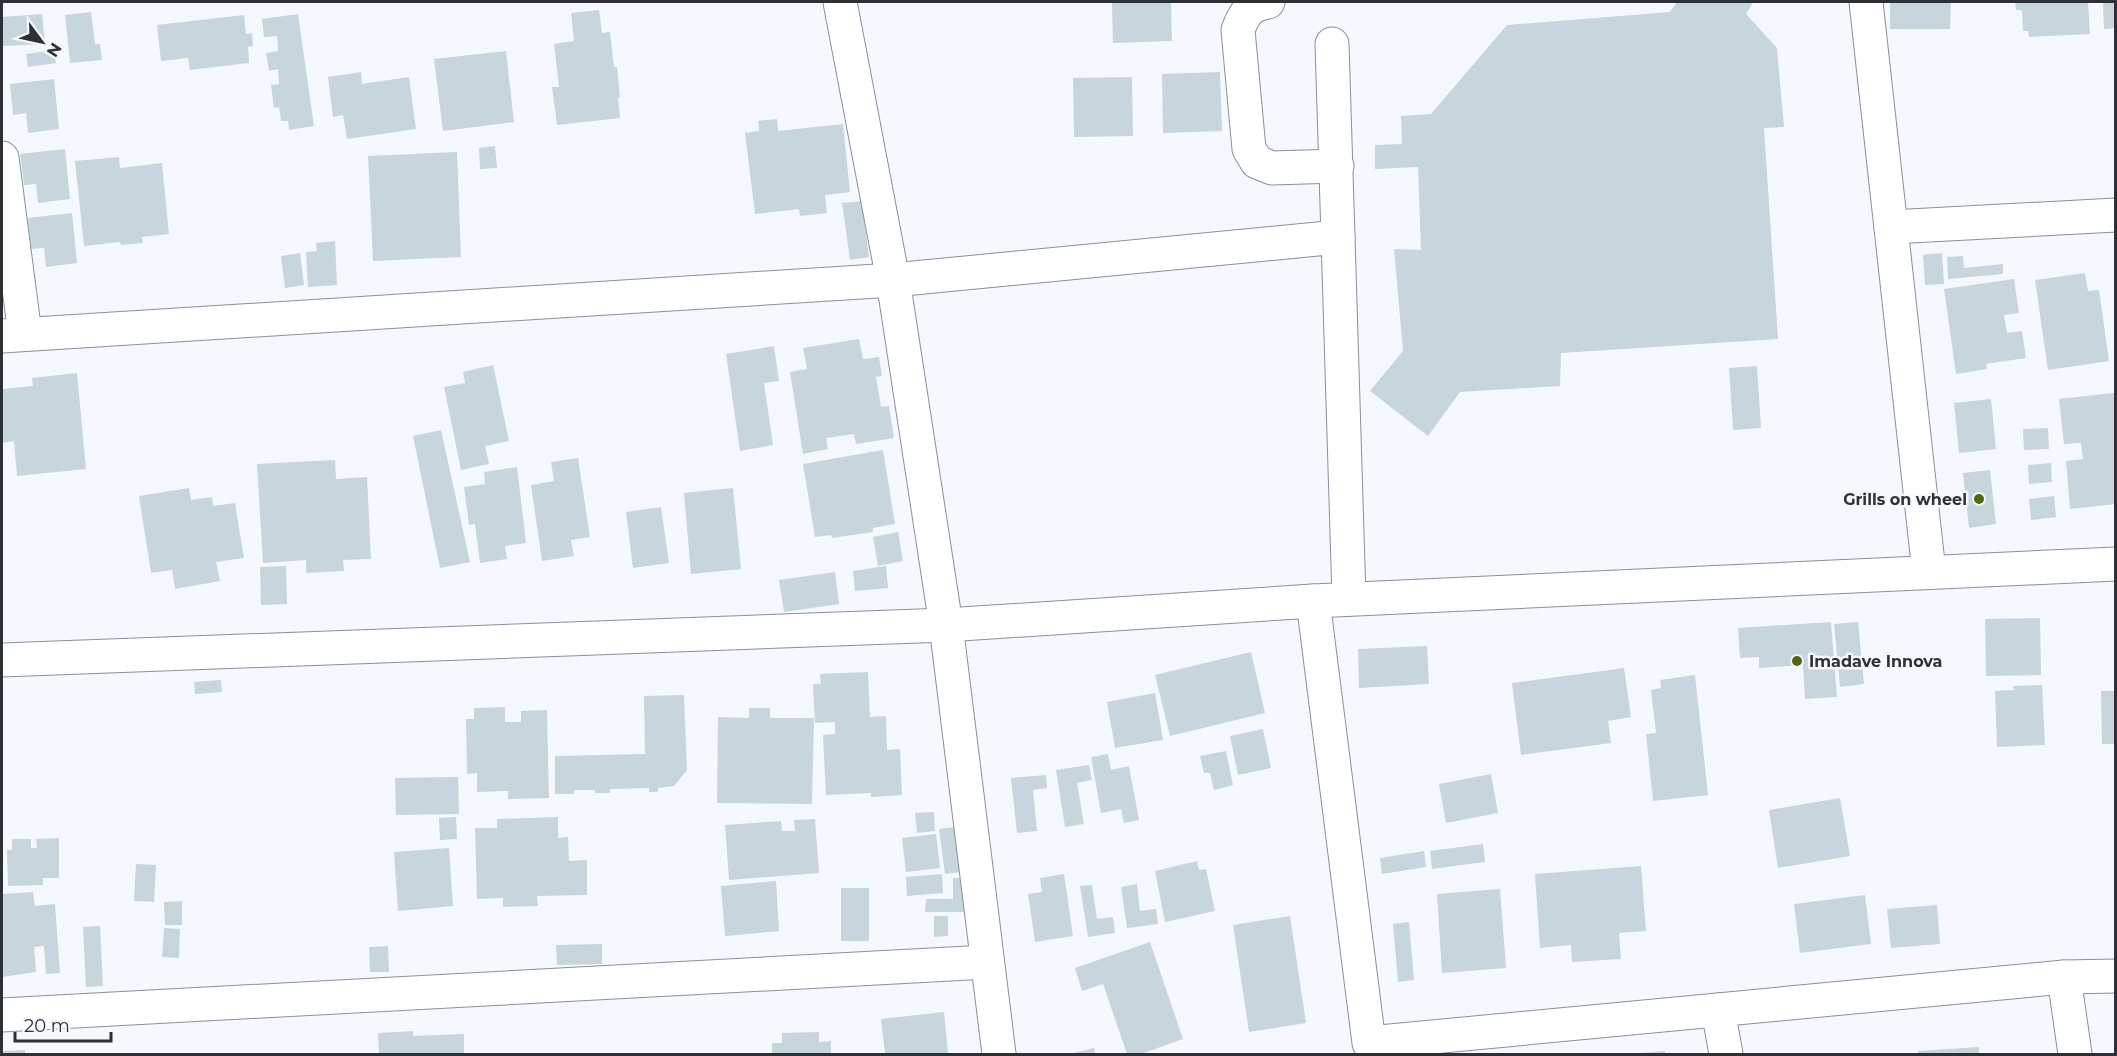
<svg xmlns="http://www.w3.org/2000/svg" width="2117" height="1056" font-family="Montserrat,sans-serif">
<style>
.building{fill:#c7d5dc}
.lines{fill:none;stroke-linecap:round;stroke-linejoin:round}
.minor-casing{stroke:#898f9b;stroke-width:35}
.minor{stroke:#fff;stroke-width:33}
.poi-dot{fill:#4f6716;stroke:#f5f8fd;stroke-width:2}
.labels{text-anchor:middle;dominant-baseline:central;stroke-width:5;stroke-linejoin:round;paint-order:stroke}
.poi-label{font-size:16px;font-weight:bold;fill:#2d3034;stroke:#f5f8fd;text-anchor:end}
</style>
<rect width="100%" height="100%" fill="#f5f8fd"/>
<g class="building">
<path d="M1112,2h59l1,39 -59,2z"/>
<path d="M1677,2h76l-7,12 31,34 7,79 -20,1 14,211 -217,14 -1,33 -100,6 -32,44 -58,-45 33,-40 -9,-102 27,1 -3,-83 -43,2v-24l27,-1 -1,-28 30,-2 76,-89 163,-13z"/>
<path d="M1890,2h61l-1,27h-60z"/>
<path d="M2015,2h73l2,32 -61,3 -1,-6h-5l-1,-21h-6z"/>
<path d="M2103,2h13v26l-12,1z"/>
<path d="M599,10l3,23 8,-1 4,35h3l3,30 -2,1 2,20 -63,7 -5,-38h7l-5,-43 20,-3 -3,-28z"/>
<path d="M91,12l4,32h5l2,16 -32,3 -5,-48z"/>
<path d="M42,14l3,30 -42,2 -1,-29z"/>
<path d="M298,14l16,112 -25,4 -1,-9h-7l-2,-14 -5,1 -3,-23 8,-1 -1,-15 -9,2 -3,-18 12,-2 -1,-15 -13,1 -2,-18z"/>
<path d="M244,15l2,19 6,-1 1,13 -5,1 1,16 -59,7 -2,-12 -27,3 -4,-36z"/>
<path d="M54,50l2,13 -28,4 -2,-13z"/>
<path d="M506,51l8,71 -71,9 -9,-72z"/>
<path d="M361,72l1,12 47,-7 7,52 -69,10 -4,-24 -10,2 -5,-40z"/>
<path d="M1220,72l2,59 -59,2 -1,-59z"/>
<path d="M1132,77l1,59 -59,1 -1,-59z"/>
<path d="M54,79l5,50 -31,4 -2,-20 -13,2 -3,-31z"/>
<path d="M777,119l1,12 65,-7 7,68 -25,3 2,18 -27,3 -1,-7 -44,5 -10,-81 14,-2 -1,-10z"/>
<path d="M495,146l2,22 -17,1 -1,-21z"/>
<path d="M65,149l5,50 -32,4 -2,-19 -12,1 -4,-31z"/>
<path d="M457,152l4,105 -88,4 -5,-105z"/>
<path d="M119,157l1,11 42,-5 7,71 -27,3 1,6 -22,2 -1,-3 -36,4 -9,-85z"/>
<path d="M862,201l7,56 -19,3 -8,-57z"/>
<path d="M72,213l5,50 -31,4 -2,-19 -13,1 -3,-31z"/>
<path d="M335,241l2,44 -29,2 -2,-35 11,-1 -1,-8z"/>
<path d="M300,253l4,32 -19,3 -4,-32z"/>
<path d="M1942,253l2,31 -19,1 -2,-30z"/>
<path d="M1963,256l1,12 39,-4v10l-55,5 -1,-22z"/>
<path d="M2085,273l3,18 11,-1 10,71 -61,9 -13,-90z"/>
<path d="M2014,279l5,34 -15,2 3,18 15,-2 4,27 -40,6 1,5 -31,5 -12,-85z"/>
<path d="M859,339l4,20 16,-2 3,19 -6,1 5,30 8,-1 5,32 -38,6 -2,-10 -28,4 2,11 -25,5 -13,-82 17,-3 -4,-21z"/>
<path d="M774,346l5,35 -15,2 9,62 -33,6 -14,-97z"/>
<path d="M493,365l16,76 -24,5 4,18 -28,6 -17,-83 21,-4 -2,-11z"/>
<path d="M1757,366l4,62 -28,2 -4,-62z"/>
<path d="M77,373l9,96 -69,7 -3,-35 -12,2v-54l31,-3 -1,-8z"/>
<path d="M2114,393l2,111 -46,5 -4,-48 17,-2 -2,-16 -17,1 -5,-45z"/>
<path d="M1991,399l5,50 -37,4 -5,-50z"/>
<path d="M2048,428l1,21 -25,1 -1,-21z"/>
<path d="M441,430l29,132 -30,6 -27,-132z"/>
<path d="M883,450l12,74 -22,4v4l-41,6 -1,-3 -16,2 -12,-73z"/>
<path d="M578,458l12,79 -19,3 3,16 -32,5 -11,-76 23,-4 -3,-19z"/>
<path d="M335,460l1,19 31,-2 4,82 -28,1 1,11 -38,2v-13l-43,3 -6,-99z"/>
<path d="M2051,463l1,19 -23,2 -1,-19z"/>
<path d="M517,467l9,76 -21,3 2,13 -27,4 -5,-39 -6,1 -5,-38 21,-3 -1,-12z"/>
<path d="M1990,470l6,54 -27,4 -6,-55z"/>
<path d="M189,488l2,12 21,-3 1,9 22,-3 9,55 -28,4 4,19 -45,8 -3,-19 -21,3 -12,-77z"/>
<path d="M733,488l8,81 -50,5 -7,-81z"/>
<path d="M2054,496l2,21 -25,3 -2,-21z"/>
<path d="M661,507l8,56 -36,5 -7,-56z"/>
<path d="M898,532l5,29 -25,5 -5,-29z"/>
<path d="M286,566l1,38 -26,1 -1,-38z"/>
<path d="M886,566l2,22 -33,3 -2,-20z"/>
<path d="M835,572l4,32 -55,8 -5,-32z"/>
<path d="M2040,618l1,57 -55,1 -1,-57z"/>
<path d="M1831,622l6,75 -32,2 -2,-34 -44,3v-11l-19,1 -2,-30z"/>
<path d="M1858,622l6,62 -24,3 -6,-63z"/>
<path d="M1427,646l2,38 -70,4 -1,-39z"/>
<path d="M1251,652l14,61 -95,23 -15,-61z"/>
<path d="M1624,668l7,49 -23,4 3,22 -90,12 -9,-72z"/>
<path d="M868,672l2,45 16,-1 1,34 13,-1 2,46 -31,2v-4l-45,2 -3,-60 12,-1v-12l-20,1 -2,-39h8l-1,-10z"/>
<path d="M1695,675l13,120 -55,6 -7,-67 10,-1 -5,-43 10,-2 -1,-8z"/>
<path d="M221,680l1,12 -27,2 -1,-12z"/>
<path d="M2042,685l3,60 -48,2 -2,-56 19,-1 -1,-4z"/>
<path d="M2101,691h15v53h-14z"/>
<path d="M1155,693l8,47 -48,8 -8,-46z"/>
<path d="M684,695l3,75 -13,16 -16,2v4h-9v-4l-39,1v4h-15v-3h-21v4h-19v-38l90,-2 -1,-58z"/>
<path d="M505,707v15h16v-11l26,-1 2,88 -41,1v-8l-31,1v-19l-10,1 -1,-55h8v-11z"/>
<path d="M749,708h21v10h44l-2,86 -95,-1 1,-86 31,1z"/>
<path d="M1263,729l8,39 -33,7 -8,-39z"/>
<path d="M1226,751l7,34 -19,5 -4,-17h-6l-4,-17z"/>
<path d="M1108,754l3,16 18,-4 10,54 -15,3 -3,-14 -20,4 -10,-56z"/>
<path d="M1089,765l3,15 -15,3 7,41 -19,3 -9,-57z"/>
<path d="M1491,774l7,39 -52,10 -7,-39z"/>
<path d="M1046,775l1,13 -14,2 4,41 -20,2 -6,-55z"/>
<path d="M458,777l1,37 -63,1 -1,-37z"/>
<path d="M1840,798l10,58 -72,12 -9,-58z"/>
<path d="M934,812l1,19 -18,2 -2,-20z"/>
<path d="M456,817l1,22 -17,1 -1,-22z"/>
<path d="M558,817v21l10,-1 1,24 18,-1v35l-50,1 1,10 -35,1v-9l-26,1 -2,-71h22v-9z"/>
<path d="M815,819l4,54 -90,7 -4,-55 56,-4 1,10h13l-1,-11z"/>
<path d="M962,826l6,45 -23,3 -6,-45z"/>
<path d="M936,834l4,34 -34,4 -4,-34z"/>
<path d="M59,838v40h-16v7l-35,1 -1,-36h5v-11h19v9h6l-1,-9z"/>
<path d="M1483,844l2,18 -53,7 -2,-18z"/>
<path d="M449,848l4,58 -55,5 -4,-59z"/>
<path d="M1424,851l2,16 -44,7 -2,-16z"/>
<path d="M1197,861l2,9 7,-1 9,42 -50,11 -10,-51z"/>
<path d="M136,864l20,1 -2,37 -20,-1z"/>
<path d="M1641,866l5,65 -27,2 2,26 -49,3 -1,-17 -31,3 -5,-74z"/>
<path d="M942,874l1,19 -36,3 -1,-19z"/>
<path d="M1064,874l9,62 -38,6 -7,-48 14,-2 -2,-14z"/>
<path d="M953,878h12v34h-40l1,-13h27z"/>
<path d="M776,881l3,50 -54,5 -4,-50z"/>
<path d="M1137,884l3,27 16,-2 2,15 -31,4 -6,-41z"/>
<path d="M1092,885l5,34 16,-2 2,16 -27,4 -8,-51z"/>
<rect x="841" y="888" width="28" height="53"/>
<path d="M1500,889l6,79 -64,5 -5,-79z"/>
<path d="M33,892l2,14 20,-2 5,69 -14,1 -2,-28 -10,1 2,25 -34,5v-83z"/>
<path d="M1865,895l6,49 -71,9 -6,-49z"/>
<path d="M182,901v24h-17l-1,-23z"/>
<path d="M1937,905l3,39 -49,4 -4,-39z"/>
<path d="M934,916h14v20l-14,1z"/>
<path d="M1290,916l16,107 -57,9 -16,-107z"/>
<path d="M1409,922l5,58 -16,2 -5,-58z"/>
<path d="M100,926l3,60 -17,1 -3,-60z"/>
<path d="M164,928l16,1 -1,29 -17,-1z"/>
<path d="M1150,942l33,97 -42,15h-14l-24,-70 -21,7 -7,-23z"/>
<path d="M602,944v20l-45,1 -1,-20z"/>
<path d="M388,946l1,26h-19l-1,-25z"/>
<path d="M944,1012l4,42h-63l-4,-35z"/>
<path d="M413,1031v5l51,-2v20h-85l-1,-21z"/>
<path d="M819,1032v10l12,-1v13h-59v-11h10v-10z"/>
<path d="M1979,1047v7h-61v-3z"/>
<path d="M1094,1048l1,6h-25z"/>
<path d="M25,1050v4h-23v-3z"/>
<path d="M1665,1051v3h-24v-1z"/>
</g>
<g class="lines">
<g class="minor-casing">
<g id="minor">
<path d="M840,2l53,278 53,345 53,429"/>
<path d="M1268,2c-18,2 -24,12 -30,28l11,119 8,13 15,6 65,-2"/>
<path d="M1866,2l63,570"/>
<path d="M1332,44l6,193"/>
<path d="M2,158l23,176"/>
<path d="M1891,227l225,-12"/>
<path d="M2,336l891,-56 445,-43 11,362"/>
<path d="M1313,601l56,442 695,-66 52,-1"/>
<path d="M2,660l944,-35 367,-24 803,-37"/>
<path d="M2064,977l11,77"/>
<path d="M1718,1010l8,44"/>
<path d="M2,1015l985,-53"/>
</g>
</g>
<use href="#minor" class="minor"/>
</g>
<g class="poi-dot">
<circle cx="1979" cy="499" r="6"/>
<circle cx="1797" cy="661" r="6"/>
</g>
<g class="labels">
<g class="poi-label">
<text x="1967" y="499">Grills on wheel</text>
<text x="1809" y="661" text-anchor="start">Imadave Innova</text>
</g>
</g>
<rect width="2117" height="1056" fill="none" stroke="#2d3034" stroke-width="6"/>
<g transform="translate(42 42) rotate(123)" stroke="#f5f8fd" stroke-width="4.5" paint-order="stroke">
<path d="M0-4.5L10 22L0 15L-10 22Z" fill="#2d3034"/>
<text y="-9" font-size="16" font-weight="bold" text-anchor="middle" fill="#2d3034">N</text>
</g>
<path d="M15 1032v9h96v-9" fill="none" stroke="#2d3034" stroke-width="3"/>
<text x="24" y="1032" font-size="18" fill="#2d3034" stroke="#f5f8fd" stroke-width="4.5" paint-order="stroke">20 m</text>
</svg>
